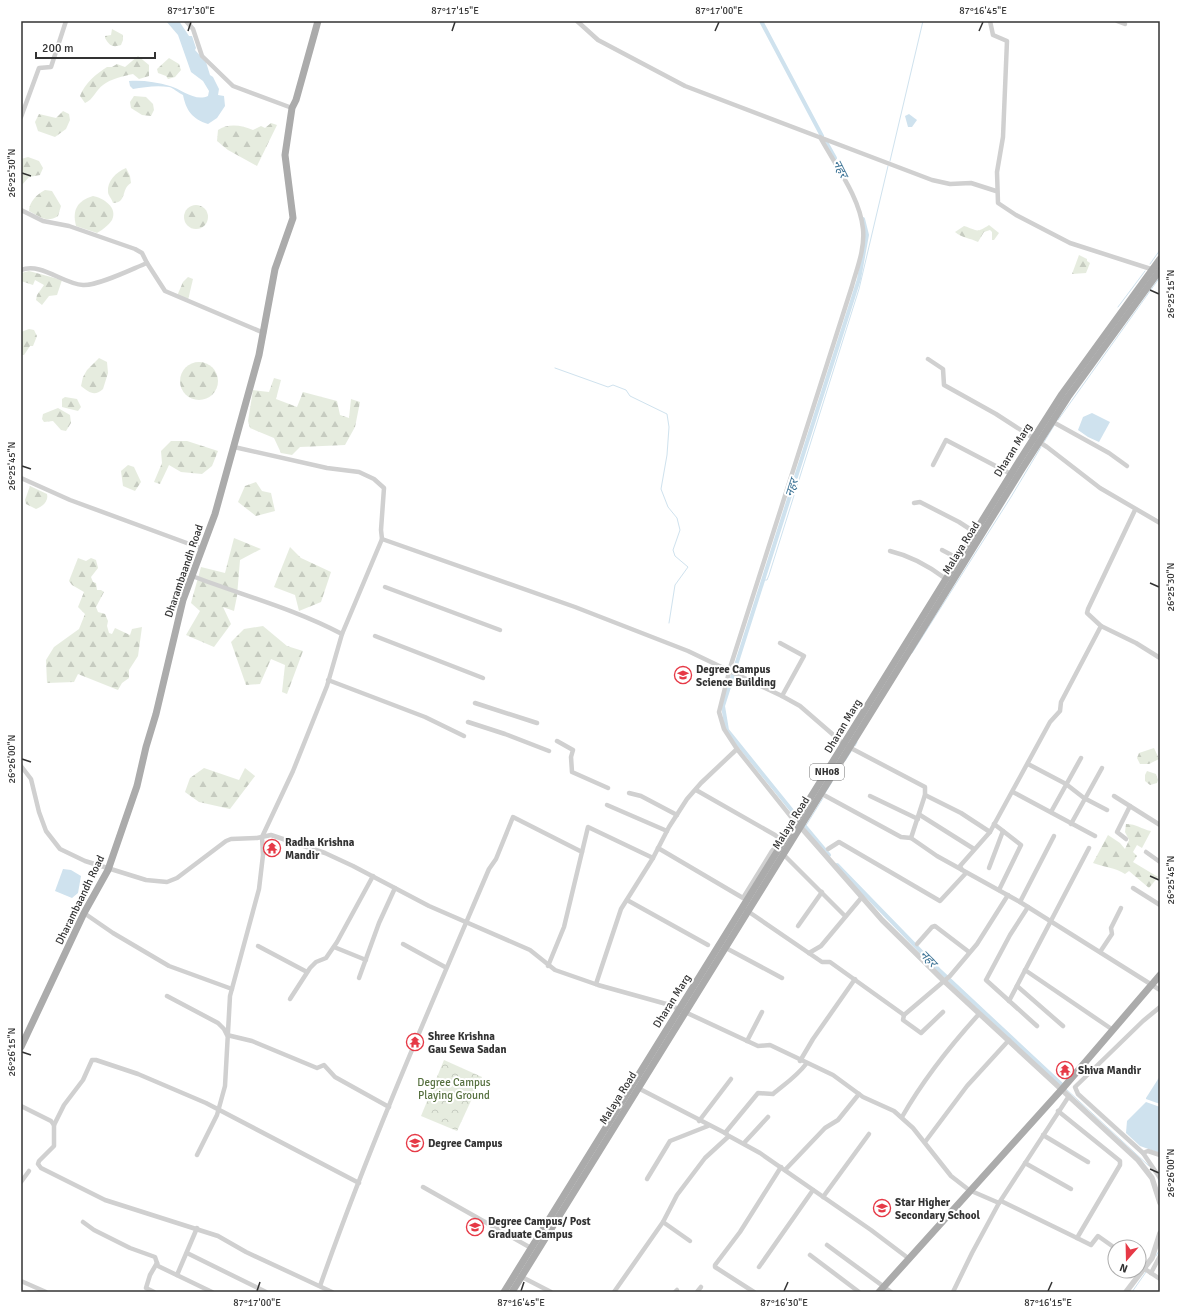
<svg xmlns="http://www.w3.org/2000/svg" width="1181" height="1313" font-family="Signika,'Noto Sans Devanagari',sans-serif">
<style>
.forest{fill:url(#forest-firs)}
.park{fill:url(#park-crowns)}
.water{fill:#cfe2ee}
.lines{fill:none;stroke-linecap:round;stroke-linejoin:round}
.stream{stroke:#cfe2ee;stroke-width:1}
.canal{stroke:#cfe2ee;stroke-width:4}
.minor{stroke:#d0d0d0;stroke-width:4.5}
.tertiary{stroke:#d0d0d0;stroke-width:5.5}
.primary{stroke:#ababab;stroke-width:7}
.ticks{fill:none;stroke:#333;stroke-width:1.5}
.labels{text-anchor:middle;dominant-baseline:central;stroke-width:4;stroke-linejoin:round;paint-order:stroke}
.shield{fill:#fff;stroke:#707070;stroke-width:1}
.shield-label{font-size:10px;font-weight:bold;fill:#333}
.street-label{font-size:11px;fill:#333;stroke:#fff}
.poi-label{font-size:11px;font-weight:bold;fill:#333;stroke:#fff;text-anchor:start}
.park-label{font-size:11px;fill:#56703f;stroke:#fff}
.water-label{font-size:12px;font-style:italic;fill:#3f7597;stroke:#fff}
.neatline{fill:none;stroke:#333;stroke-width:1.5}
.ticks-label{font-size:10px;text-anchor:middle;fill:#333}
</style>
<defs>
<pattern id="forest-firs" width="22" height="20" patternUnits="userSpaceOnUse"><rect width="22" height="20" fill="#e6ecdf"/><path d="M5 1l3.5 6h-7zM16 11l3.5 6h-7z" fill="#c6cbc0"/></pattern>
<pattern id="park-crowns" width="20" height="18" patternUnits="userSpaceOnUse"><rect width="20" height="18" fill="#e6ecdf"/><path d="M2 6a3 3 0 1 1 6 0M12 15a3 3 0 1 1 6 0" fill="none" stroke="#c6cbc0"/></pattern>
</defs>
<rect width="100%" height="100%" fill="#fff"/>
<g class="forest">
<path d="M112,29l11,6v5l-2,5c-9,3 -12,0 -16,-7v-2l6,-1z"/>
<path d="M138,56l11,9v11l-10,3 -6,-5c-9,2 -23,5 -30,11 -7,5 -10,15 -18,18l-5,-7c5,-13 16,-22 27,-29h5l5,-3 8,3z"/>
<path d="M169,58l10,6 2,6 -6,7 -7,2 -2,-3 -8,-3 -1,-4z"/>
<path d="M134,96l12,1 7,7 1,6 -3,6 -9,-1 -11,-7 -1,-6z"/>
<path d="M63,111l6,3 1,6 -4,9 -11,8 -17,-6 -3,-9 4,-8 17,4z"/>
<path d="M271,123l6,2 -20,41 -29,-16 -11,-9 1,-11c10,-7 24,-5 35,0l8,-4 4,2z"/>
<path d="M28,157l11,4 4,7 -3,7 -11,2 -8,9v-27z"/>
<path d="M126,168l4,8 1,7c-11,7 -3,19 -18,20 -1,-4 -5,-8 -5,-11 -1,-11 8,-20 18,-24z"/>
<path d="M45,190l7,1 9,15 -3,10c-11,7 -18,1 -29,-5 0,-9 8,-17 16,-21z"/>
<path d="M93,196c10,2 25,11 19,24 -3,5 -10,10 -15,13l-21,-7c-4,-16 1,-25 17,-30z"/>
<circle cx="196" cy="217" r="12"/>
<path d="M989,225l10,8 -5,7h-2v-8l-2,-2 -6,2 -6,10c-8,-4 -16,-4 -23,-10l9,-6c14,4 11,8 25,-1z"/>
<path d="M1079,255l8,4v2l3,2 -4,10 -14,1z"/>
<path d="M29,271l33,9 -5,15 -8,1 -7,9 -6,-5 1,-5 7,-10 -9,-5 -2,5 -12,-4v-8z"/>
<path d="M188,277l5,2 -5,21 -11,-4 6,-14z"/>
<path d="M29,329l5,1 3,6 -4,10h-3l-6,9h-3v-23z"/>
<path d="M99,358l8,4 1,11 -5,16c-9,8 -14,3 -22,-3l2,-9 4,-7z"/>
<circle cx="199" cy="381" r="19"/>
<path d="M274,378l7,2 -5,19 21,8 6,-15 34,9 3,14 9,3 2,-19 9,3 -5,25 -10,18 -45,2 -8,8 -11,-2 -7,-15 -24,-10 -2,-7 5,-31 16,2z"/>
<path d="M65,397l12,2 4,8 -3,4 -16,-4v-8z"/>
<path d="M58,408l12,7 1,8 -5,8 -5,-1 -8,-9 -9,1 -2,-3 1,-5z"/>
<path d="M171,441h16l31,10 -6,15 -10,8 -21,-2 -12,-7 -9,19 -6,-2 8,-19 -1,-12z"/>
<path d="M128,465l6,2 7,15 -6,9 -12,-5 -2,-15z"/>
<path d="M256,482l6,9 9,2 4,18 -19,5 -18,-14 7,-16z"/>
<path d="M30,486l17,8c2,7 -5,13 -11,15l-10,-5 -1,-4z"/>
<path d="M234,538l27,11 -21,11 -3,36 -3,15 -11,-4 8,17 -17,23 -28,-12 14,-24 -9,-8 10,-36 24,6z"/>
<path d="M290,547l11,11 30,14 -10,30 -22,9 -4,-16 -21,-8z"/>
<path d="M78,558l8,3 5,-3 5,2 2,8 -7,9 2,5 3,1 1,7h4l3,2 -8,15 2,5 7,2 3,7 -1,5 2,7 3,1 3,-6 15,7 2,-6 10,-2 -4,29 -9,14v8l-7,5 -4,7 -40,-16 -4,8 -27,1 -1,-23 8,-13 25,-18 6,-15 -7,-7 6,-15 -12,-7 -3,-4z"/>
<path d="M263,626l24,20 16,5 -16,43 -5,-2 3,-27 -14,-6 -11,25 -14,1 -15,-43 13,-13z"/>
<path d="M1154,748l5,11 -10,5h-9l-3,-6 2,-5z"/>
<path d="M204,768l35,12 6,-12 10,8 -25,33 -31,-7 -14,-10 5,-14z"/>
<path d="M1147,771l9,3 2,6 -1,3 -7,2 -5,-4v-6z"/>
<path d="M1126,824c11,0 15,5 25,7l-9,17 -5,-3 -4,7 4,4 -4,6 25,15 -9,11 -20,-17 -4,3c-11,-7 -19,-6 -32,-11l15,-28 12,8 5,6 4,-9 -4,-8z"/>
</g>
<path class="park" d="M444,1060l38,17 -25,54 -36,-15z"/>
<g class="water">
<path d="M166,21h13l10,15h3l4,12 -1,2 11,12 4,13 3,2 6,12 -1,6 6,1 1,10 -8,12 -9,6c-16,-5 -22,-14 -25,-29 -5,-2 -9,-7 -14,-8 -12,-2 -25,0 -36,2l-3,-3 -1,-5c13,-1 28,1 41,5 11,3 25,16 38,10l1,-5 -6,-10 -12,-9 -13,-37z"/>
<path d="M909,114l8,6 -5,7h-4l-3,-11z"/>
<path d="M1092,413l18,9 -11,20 -11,-5 -10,-7 5,-13z"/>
<path d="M63,869l8,1 10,6 -3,17 -6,5 -17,-7z"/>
<path d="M1160,1076v28l-14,-5v-1z"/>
<path d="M1146,1102l14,5v46l-20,-7 -14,-13 1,-12z"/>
</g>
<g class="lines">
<g class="stream">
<path d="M890,161l33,-140"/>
<path d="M1150,264l10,-14"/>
<path d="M1118,307l27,-36"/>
<path d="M555,368l53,19 5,-2 13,5 4,6 37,18 2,13 -2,28 -6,34 7,18 9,11 3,12 -7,20 2,6 13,11 -13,18 -6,38"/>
<path d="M1058,420l102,-143"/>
<path d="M1044,442l11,-18"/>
<path d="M763,580h4l2,-5 90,-286 29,-123"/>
<path d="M912,653l99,-156 30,-50"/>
<path d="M855,746l2,-4"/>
<path d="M845,761l7,-11"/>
<path d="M825,793l7,-11"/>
<path d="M805,827l18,-29"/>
<path d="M1066,1089l83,77"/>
<path d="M1158,1178l2,7"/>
<path d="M1156,1256l4,-7"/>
<path d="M1132,1292l14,-20"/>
</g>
<g class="canal">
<path d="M761,21l61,115"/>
<path d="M826,142l9,16"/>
<path d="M798,818l-71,-88 -4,-24 136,-427 8,-44 -4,-16"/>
<path d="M803,824l26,31"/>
<path d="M837,865l102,105 122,114"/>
</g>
<g class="minor">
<path d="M186,21l7,8 9,27 31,30 59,22"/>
<path d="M577,21l21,19 87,46 247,94 18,4 21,-1 25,8"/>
<path d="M990,21l3,14 14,6 -4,96 -6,35 1,31 18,12 54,28 84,27"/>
<path d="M1117,21l8,3"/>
<path d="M21,117l18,-49 12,-1 15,-46"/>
<path d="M21,210l22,11 26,5 66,23 7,4 5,10"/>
<path d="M21,270c20,-8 42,14 62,15 15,1 49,-16 64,-22l18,28 99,42"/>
<path d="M928,359l15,10 1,16 52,29 51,33 53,41 60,35"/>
<path d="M1053,422l56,31 18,13"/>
<path d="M933,465l13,-25 65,34"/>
<path d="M21,478l49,22 133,49"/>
<path d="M914,503l6,-1 39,20 17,11"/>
<path d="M382,539l193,68 113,44 94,45 18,10 45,39 80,42v8l-14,43 26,18 83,46 140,88"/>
<path d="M942,550l17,9"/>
<path d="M890,551c21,5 39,15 56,28"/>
<path d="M192,576c50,19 103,33 150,58"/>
<path d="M385,587l115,43"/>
<path d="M1101,626l35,17 24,15"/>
<path d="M375,636l108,42"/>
<path d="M780,643l24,13 -22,40"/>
<path d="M729,671l123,-385c5,-18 13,-37 11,-57 -3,-32 -28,-64 -43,-92"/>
<path d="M729,672l-10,40 5,17 13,20 59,74"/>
<path d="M328,680l97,37 39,19"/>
<path d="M475,703l62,20"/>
<path d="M468,722l37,12 44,17"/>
<path d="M557,741l16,9 -2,7 1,15 36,16"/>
<path d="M1028,764l38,20 18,14 23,12"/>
<path d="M21,766l10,13 8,33 7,19 14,18 25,12 61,19 21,2 10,-4 49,-37 5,-2 26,-1 14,-3 54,18 28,13 76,40 101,44 25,20 43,15 72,20 88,41 12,-1 63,30 30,22 31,14 19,17 38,48 18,14 30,13"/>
<path d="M1013,792l82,44"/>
<path d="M629,793l12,3 36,19"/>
<path d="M822,794l79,43 10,1"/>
<path d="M925,795l36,18 29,19"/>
<path d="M870,796l48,23"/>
<path d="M1114,796l46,29"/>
<path d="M607,805l60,26"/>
<path d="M1051,812l30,-54"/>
<path d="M920,815l54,34"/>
<path d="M994,824l27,21 -22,45"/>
<path d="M1071,824l31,-56"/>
<path d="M1126,839l-9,-7 13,-26"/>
<path d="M658,848l85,50 29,-47 8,-9v-3l-5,-4 -79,-45"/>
<path d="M828,849l11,-7 101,59 26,-28"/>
<path d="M582,852l6,-25 65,31"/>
<path d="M1146,852l14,10"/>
<path d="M784,855l61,61"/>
<path d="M989,868l14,-37"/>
<path d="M962,870l-2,-4 30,-34 60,-110 10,-11 1,-9 40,-76 -14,-13 1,-4 47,-99"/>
<path d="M1133,888l27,17"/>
<path d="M627,900l81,45"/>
<path d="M1020,902l34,-66"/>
<path d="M1028,907l-18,28 -24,45 51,46"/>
<path d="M746,910l76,52h8l74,53 46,-39 27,-32 31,-49"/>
<path d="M84,913l29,20 56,33 63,23"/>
<path d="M798,926l24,-34"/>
<path d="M403,944l42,23"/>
<path d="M917,944l15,-17 3,-1 34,26"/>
<path d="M258,946l49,26"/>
<path d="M334,947l32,13"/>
<path d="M726,948l56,30"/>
<path d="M1100,952l12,-18 -1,-6 10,-20"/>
<path d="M809,953l12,-7 41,-49"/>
<path d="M1025,970l88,60"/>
<path d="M359,978l20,-55 16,-35"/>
<path d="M596,984l25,-75 32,-51 16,-31 18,-28 14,-16 36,-34"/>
<path d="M1017,986l46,40"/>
<path d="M167,996l51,27 6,6 3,6 25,6 65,27 7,-3 11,12 54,30"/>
<path d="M290,999l20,-31 6,-6 10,-4 11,-16 36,-66"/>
<path d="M1009,1001l80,-153"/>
<path d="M1160,1007l-17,14 -68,66 3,7 65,59 17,25"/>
<path d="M904,1015l-1,5 18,13 22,-21"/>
<path d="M747,1041l15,-29"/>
<path d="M800,1061l13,-22 42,-60"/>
<path d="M638,1088l89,46"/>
<path d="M21,1106l30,15 3,4v21l-15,15 -1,3 3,4 64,32 113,36 28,16 86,40"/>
<path d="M902,1117c21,-37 48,-71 77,-103"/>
<path d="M699,1121l32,-42"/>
<path d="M54,1125l10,-20 19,-25 9,-20h4l42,14 68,29 153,80"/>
<path d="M725,1133l33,-40 15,1c12,-10 24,-18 33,-30"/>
<path d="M1043,1135l45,27"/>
<path d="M925,1142l42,-56 42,-46"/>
<path d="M744,1143l24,-26"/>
<path d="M1143,1153l5,-2 12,4"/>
<path d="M197,1155l20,-40 8,-29 5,-90 29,-107 4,-34 -1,-18 31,-66 34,-85 15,-52 40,-95 -1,-9 3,-42 -10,-9 -15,-7 -32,-4 -93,-21"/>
<path d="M1025,1163l46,26"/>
<path d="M785,1170l40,-42 13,-8 21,-26"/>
<path d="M647,1179l23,-38 38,-15"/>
<path d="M21,1182l8,-11"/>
<path d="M423,1187l108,61"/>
<path d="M823,1197l46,-63"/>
<path d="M1001,1201l76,37 43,-73v-4l-62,-50"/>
<path d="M83,1222l11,8 36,18 25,9 3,9 54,26"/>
<path d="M663,1222l27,19"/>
<path d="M1077,1238l14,7 7,-9 17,12"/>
<path d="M827,1245l64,47"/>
<path d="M187,1253l79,39"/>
<path d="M810,1255l49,37"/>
<path d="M1139,1265l21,14"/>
<path d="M759,1267l54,-77"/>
<path d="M1151,1273l9,-17"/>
<path d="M177,1275l20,-47"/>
<path d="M520,1276l31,16"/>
<path d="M21,1281l25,11"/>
<path d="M320,1286c50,-142 110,-279 169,-417l7,-10 17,-42 69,35 -18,75 -16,39"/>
<path d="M154,1292l-8,-4 4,-13 7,-12"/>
<path d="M614,1292l49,-70 14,-27 28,-37 24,-22 31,17 111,77 37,28"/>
<path d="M675,1292l2,-2"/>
<path d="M697,1292l4,-5"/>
<path d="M754,1292l-39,-25v-2l25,-33 41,-65"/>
<path d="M953,1292l19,-39 27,-50 70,-107"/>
</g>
<g class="tertiary">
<path d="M798,824l84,96 62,61 194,179 14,18 8,25"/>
<path d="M1126,1292l26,-34 8,-25"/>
</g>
<g class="primary">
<path d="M21,1047l63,-134 24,-43 29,-84 9,-39 10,-33 27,-114 32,-86 44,-159 16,-86 18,-51 -8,-63 7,-47 4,-8 22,-79"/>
<path d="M504,1292l512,-826 46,-72 98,-135"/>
<path d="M512,1292l510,-823 46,-72 92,-127"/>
<path d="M879,1292l184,-204 97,-113"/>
</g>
</g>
<path class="ticks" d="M188,31l3,-9M452,31l3,-9M715,31l4,-9M979,31l4,-9M22,173l9,3M1150,290l9,4M22,466l9,3M1150,583l9,4M22,759l9,3M1150,876l9,4M22,1052l9,3M1150,1169l9,4M257,1291l3,-9M521,1291l3,-9M784,1291l4,-9M1048,1291l4,-9"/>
<defs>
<g id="university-ring" transform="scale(0.9)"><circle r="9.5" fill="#fff" stroke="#e63946" stroke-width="1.5"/><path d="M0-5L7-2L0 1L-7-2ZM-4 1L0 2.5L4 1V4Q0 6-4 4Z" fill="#e63946"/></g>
<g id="temple-ring" transform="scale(0.9)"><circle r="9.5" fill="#fff" stroke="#e63946" stroke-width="1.5"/><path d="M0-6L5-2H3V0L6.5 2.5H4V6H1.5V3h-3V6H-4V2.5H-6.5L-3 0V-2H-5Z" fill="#e63946"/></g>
<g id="school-ring" transform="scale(0.9)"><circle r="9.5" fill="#fff" stroke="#e63946" stroke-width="1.5"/><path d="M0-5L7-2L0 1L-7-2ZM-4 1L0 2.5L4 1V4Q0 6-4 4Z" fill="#e63946"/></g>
</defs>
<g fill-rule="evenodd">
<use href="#university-ring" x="683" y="675"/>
<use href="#temple-ring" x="272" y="848"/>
<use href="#temple-ring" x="415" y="1042"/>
<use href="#temple-ring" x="1065" y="1070"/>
<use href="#university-ring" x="415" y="1143"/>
<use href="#school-ring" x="882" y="1208"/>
<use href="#university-ring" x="475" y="1227"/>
</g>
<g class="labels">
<rect class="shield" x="810" y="764" width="34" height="16" rx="3"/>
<g class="shield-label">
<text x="827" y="772">NH08</text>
</g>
<g class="street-label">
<text transform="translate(1013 450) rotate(-58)">Dharan Marg</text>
<text transform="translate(961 548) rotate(-58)">Malaya Road</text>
<text transform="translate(184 571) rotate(-71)">Dharambaandh Road</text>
<text transform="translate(843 726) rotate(-59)">Dharan Marg</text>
<text transform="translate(791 823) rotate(-58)">Malaya Road</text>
<text transform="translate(80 900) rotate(-64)">Dharambaandh Road</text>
<text transform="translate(672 1001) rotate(-58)">Dharan Marg</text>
<text transform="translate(618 1098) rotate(-58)">Malaya Road</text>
</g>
<g class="poi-label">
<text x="696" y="669">Degree Campus<tspan x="696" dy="13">Science Building</tspan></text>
<text x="285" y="842">Radha Krishna<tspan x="285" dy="13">Mandir</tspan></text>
<text x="428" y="1036">Shree Krishna<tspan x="428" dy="13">Gau Sewa Sadan</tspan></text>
<text x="1078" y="1070">Shiva Mandir</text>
<text x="428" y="1143">Degree Campus</text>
<text x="895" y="1202">Star Higher<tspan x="895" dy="13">Secondary School</tspan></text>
<text x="488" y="1221">Degree Campus/ Post<tspan x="488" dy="13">Graduate Campus</tspan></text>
</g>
<g class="park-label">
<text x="454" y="1082">Degree Campus<tspan x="454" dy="13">Playing Ground</tspan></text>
</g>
<g class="water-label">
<text transform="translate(840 169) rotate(63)">नहर</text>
<text transform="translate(792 488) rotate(-72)">नहर</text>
<text transform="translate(928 959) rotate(46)">नहर</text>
</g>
</g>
<rect width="1181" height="1313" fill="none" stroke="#ffffff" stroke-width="44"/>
<g transform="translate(1127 1259) rotate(200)"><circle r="19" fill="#ffffff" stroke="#adadad"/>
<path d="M0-3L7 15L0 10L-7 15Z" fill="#e63946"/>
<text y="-6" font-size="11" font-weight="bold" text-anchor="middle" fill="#333333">N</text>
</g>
<path d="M36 52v6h119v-6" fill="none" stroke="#333333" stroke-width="2"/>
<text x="42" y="52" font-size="12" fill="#333333" stroke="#ffffff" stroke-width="3" paint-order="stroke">200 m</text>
<rect x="22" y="22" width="1137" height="1269" class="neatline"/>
<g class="ticks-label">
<text x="191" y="14">87°17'30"E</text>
<text x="455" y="14">87°17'15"E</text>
<text x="719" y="14">87°17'00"E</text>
<text x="983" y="14">87°16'45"E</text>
<text transform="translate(11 173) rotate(-90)" y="4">26°25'30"N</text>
<text transform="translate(1170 294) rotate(-90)" y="4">26°25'15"N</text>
<text transform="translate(11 466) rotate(-90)" y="4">26°25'45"N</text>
<text transform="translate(1170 587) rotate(-90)" y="4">26°25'30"N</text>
<text transform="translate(11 759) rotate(-90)" y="4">26°26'00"N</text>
<text transform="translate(1170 880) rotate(-90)" y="4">26°25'45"N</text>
<text transform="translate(11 1052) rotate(-90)" y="4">26°26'15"N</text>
<text transform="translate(1170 1173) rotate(-90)" y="4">26°26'00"N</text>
<text x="257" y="1306">87°17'00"E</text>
<text x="521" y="1306">87°16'45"E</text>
<text x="784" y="1306">87°16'30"E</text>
<text x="1048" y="1306">87°16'15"E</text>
</g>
</svg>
